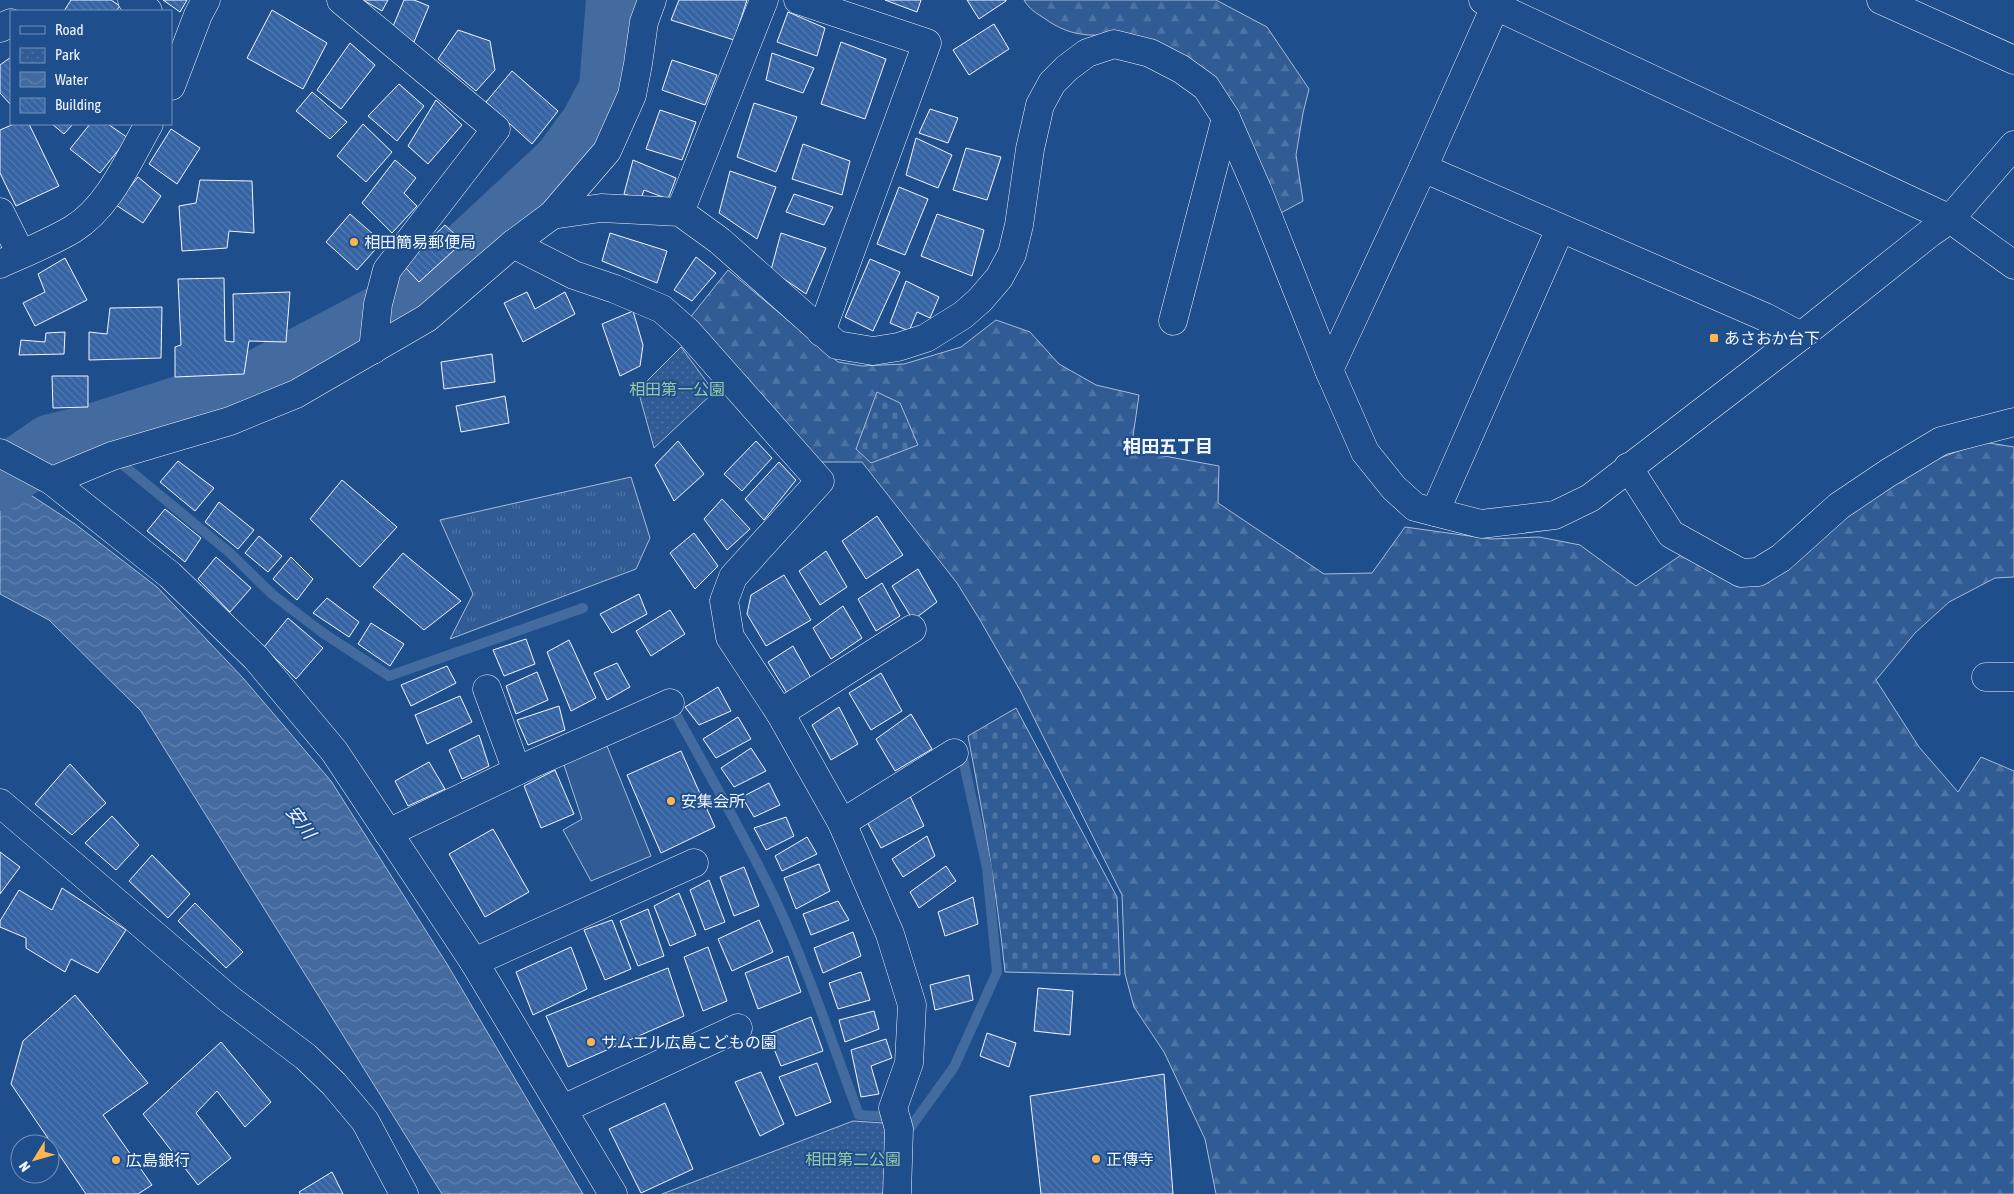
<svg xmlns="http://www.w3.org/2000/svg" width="2014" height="1194" font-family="'Asap Condensed','Noto Sans JP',sans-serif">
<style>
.grass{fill:url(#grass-tufts);stroke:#a8bbd7}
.forest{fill:url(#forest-firs);stroke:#a8bbd7}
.cemetery{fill:url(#cemetery-stones);stroke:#a8bbd7}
.park{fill:url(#park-dots);stroke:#a8bbd7}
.pitch{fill:#305b95;stroke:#a8bbd7}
.water{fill:url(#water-waves);stroke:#a8bbd7}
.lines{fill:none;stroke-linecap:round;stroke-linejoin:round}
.stream{stroke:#446ba0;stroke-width:10}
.river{stroke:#446ba0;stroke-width:62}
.building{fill:url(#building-back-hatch);stroke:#f2f6ff}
.street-casing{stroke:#f2f6ff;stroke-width:29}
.street{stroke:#1f4e8c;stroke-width:28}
.poi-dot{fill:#ffb74d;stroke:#1f4e8c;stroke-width:2}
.labels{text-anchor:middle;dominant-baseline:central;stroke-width:4;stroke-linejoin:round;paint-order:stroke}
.poi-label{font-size:16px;fill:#f2f6ff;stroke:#1f4e8c;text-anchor:start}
.park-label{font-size:16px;fill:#97c8a6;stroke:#1f4e8c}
.neighbourhood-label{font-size:18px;font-weight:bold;fill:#f2f6ff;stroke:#1f4e8c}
.water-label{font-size:18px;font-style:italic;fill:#f2f6ff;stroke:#1f4e8c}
</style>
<defs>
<pattern id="grass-tufts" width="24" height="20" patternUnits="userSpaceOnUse" patternTransform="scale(1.25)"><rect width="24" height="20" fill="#305b95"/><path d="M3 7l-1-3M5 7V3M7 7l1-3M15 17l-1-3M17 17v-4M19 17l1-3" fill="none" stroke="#4e73a5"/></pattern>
<pattern id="forest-firs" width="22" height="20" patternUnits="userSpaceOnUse" patternTransform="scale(1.25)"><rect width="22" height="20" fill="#305b95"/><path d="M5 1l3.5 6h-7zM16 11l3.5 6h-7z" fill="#4e73a5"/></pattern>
<pattern id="cemetery-stones" width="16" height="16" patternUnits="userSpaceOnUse" patternTransform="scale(1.25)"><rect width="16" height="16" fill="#305b95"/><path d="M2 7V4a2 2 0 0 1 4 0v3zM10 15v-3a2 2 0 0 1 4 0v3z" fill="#4e73a5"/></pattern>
<pattern id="park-dots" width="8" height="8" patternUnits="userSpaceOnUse" patternTransform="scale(1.25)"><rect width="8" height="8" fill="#305b95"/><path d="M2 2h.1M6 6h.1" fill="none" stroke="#4e73a5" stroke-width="1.8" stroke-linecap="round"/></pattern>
<pattern id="water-waves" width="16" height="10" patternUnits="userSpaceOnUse" patternTransform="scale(1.25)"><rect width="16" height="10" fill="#446ba0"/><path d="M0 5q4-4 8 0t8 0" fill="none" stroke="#5f81ae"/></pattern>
<pattern id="building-back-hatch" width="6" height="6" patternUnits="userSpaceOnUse" patternTransform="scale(1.25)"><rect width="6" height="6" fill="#3563a3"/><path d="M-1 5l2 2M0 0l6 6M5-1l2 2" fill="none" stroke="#537ab1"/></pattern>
</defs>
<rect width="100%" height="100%" fill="#1f4e8c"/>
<path class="grass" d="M631,477l19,61 -14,31 -186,70 23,-45 -33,-74z"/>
<g class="forest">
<path d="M1024,0h192l51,27 42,62 -6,24 -7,42 7,46 -26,14 -25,-71 -122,-110c-35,1 -56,6 -86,-16 -8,-5 -15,-9 -20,-18z"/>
<path d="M728,270l110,92 24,4 42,-2 57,-17 35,-27 34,12 29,32 37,21 43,10 -8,55 88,16 -1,37 106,71 48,-1 33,-46 86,12 48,-2 41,8 56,41 48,-33 67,29 90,-64 62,-41 34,-18 46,-17 31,5v130l-19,1 -46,24 -34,31 -39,47 43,67 39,45 23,-35 33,14v423h-798l-11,-55 -41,-87 -30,-45 -9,-33 -3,-79 -102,-205 -40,-70 -23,-37 -95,-121h-43l-130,-143z"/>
</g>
<g class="cemetery">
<path d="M877,392l23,11 18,42 -47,18 -15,-14z"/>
<path d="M1016,708l101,189 3,78 -115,-3c-8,-80 -22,-158 -37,-236z"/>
</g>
<g class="park">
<path d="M681,347l33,45 -60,56 -16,-58z"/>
<path d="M853,1121l30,2 8,20 -5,51h-224z"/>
</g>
<path class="pitch" d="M605,741l46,115 -60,25 -28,-51 19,-11 -20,-60z"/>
<path class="water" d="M0,485l26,7 49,32 82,63 86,91 88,103 116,183 136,230h-141l-301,-483 -92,-91 -49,-26z"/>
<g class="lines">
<g class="stream">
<path d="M88,436l142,117 43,42 50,38 66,43 194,-68"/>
<path d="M671,705c35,64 72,127 104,194 33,70 57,144 84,216l31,2 1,5"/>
<path d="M905,1135l49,-68 43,-95 -10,-104 -24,-109"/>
</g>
<path class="river" d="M0,480l51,-35 37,-9 162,-51 171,-90 142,-132 28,-38 19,-36 7,-89"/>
</g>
<g class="building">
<path d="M71,0h40l9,6 -4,5h-52z"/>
<path d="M163,0h24l-7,12z"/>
<path d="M363,0h25l-6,11z"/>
<path d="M404,0h10l15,6 -15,36 -22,-13z"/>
<path d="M679,0h68l-13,40 -63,-20z"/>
<path d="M885,0h36l-4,12z"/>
<path d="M967,0h39v1l-27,18z"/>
<path d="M272,10l55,33 -24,46 -56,-31z"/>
<path d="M788,12l37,16 -8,28 -40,-14z"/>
<path d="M994,24l15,25 -40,26 -16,-25z"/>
<path d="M458,30l32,11 5,29 -19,21 -38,-32z"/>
<path d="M841,42l45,17 -21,60 -44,-15z"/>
<path d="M350,43l25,22 -34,44 -24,-19z"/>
<path d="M772,53l42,15 -11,25 -37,-13z"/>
<path d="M11,57v48l-11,-12v-28z"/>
<path d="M672,60l45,15 -12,30 -43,-15z"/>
<path d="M512,71l46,40 -26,33 -46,-42z"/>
<path d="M399,84l25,22 -27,35 -29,-25z"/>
<path d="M312,92l35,30 -17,17 -34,-28z"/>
<path d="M436,100l26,25 -34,39 -20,-18z"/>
<path d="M754,103l43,14 -21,55 -39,-15z"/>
<path d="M930,109l28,9 -10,25 -29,-10z"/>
<path d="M660,110l36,12 -14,38 -36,-11z"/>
<path d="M14,124h15l30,62 -43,20 -16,-33v-43z"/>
<path d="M52,124h21l-9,10z"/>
<path d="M90,124h18l20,14 -28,35 -30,-24z"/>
<path d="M363,124l29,28 -26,30 -29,-26z"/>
<path d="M171,129l29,19 -23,36 -28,-20z"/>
<path d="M916,138l36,17 -14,33 -32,-13z"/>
<path d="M803,144l47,17 -8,34 -50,-16z"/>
<path d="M966,148l35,9 -14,43 -34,-10z"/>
<path d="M395,160l21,18 -12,15 13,13 -25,27 -30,-30z"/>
<path d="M633,160l43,18 -8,21 -24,-9 -3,9 -17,-5z"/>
<path d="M730,171l46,16 -19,52 -38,-26z"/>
<path d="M138,177l23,19 -18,27 -27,-18z"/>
<path d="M200,180l52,1 2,52 -25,-2 -2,17 -45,3 -3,-45 17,-3z"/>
<path d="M899,187l29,12 -23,56 -28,-11z"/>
<path d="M794,194l39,13 -9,18 -38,-13z"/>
<path d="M350,214l32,28 -25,28 -31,-28z"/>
<path d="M937,214l47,16 -12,46 -51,-20z"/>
<path d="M445,225l18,17 -44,40 -16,-17z"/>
<path d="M610,233l57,18 -10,32 -55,-22z"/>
<path d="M781,233l45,15 -20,46 -35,-24z"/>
<path d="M696,257l20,16 -24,28 -18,-11z"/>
<path d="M65,258l22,42 -52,26 -12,-23 22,-11 -7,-18z"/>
<path d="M870,259l30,13 -27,59 -28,-14z"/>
<path d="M224,278l1,63 9,1 -1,-48 57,-2 -4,50 -37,-1 -5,33 -69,3v-30l6,-2 -3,-66z"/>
<path d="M906,281l33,16 -9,21 -13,-6 -8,19 -19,-8z"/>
<path d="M527,292l8,17 30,-17 10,22 -52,28 -19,-39z"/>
<path d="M162,307l-1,51 -72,2v-28l18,2 3,-26z"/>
<path d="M633,311l10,34 -3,21 -20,10 -18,-52z"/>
<path d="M65,332l-1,22 -45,1 2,-15 24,2 1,-9z"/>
<path d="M492,354l3,28 -51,7 -3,-27z"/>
<path d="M52,376h36v31l-35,1z"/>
<path d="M505,396l4,27 -48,9 -5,-26z"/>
<path d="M678,441l26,33 -30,27 -19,-36z"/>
<path d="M756,441l16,17 -30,33 -18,-17z"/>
<path d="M178,461l36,27 -19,23 -35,-29z"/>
<path d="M779,462l17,18 -32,40 -19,-21z"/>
<path d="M342,480l55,47 -37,40 -50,-48z"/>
<path d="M722,499l28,30 -23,21 -23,-31z"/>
<path d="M219,502l35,28 -16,19 -33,-27z"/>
<path d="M165,509l36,29 -16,24 -38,-31z"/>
<path d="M877,516l26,39 -37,24 -24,-38z"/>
<path d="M694,533l24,33 -23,23 -25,-36z"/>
<path d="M259,536l23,20 -14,16 -23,-19z"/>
<path d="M826,551l21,36 -27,18 -21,-34z"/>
<path d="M403,553l58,48 -37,29 -51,-43z"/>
<path d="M216,557l35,31 -21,24 -32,-33z"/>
<path d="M291,557l22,22 -16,21 -24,-21z"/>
<path d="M918,569l19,33 -24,18 -21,-34z"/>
<path d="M784,575l27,45 -45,26 -19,-32 4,-19z"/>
<path d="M882,583l18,33 -24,15 -18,-32z"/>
<path d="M639,594l8,20 -35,19 -12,-19z"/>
<path d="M327,598l32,24 -10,15 -36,-24z"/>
<path d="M843,606l19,32 -31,21 -18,-31z"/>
<path d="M670,610l15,24 -34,22 -15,-25z"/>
<path d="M288,618l35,30 -27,31 -32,-32z"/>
<path d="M371,623l33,21 -14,22 -32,-22z"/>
<path d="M526,639l9,25 -31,12 -11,-26z"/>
<path d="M569,640l27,58 -25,13 -24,-59z"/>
<path d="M793,646l18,32 -24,15 -19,-31z"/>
<path d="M617,663l13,24 -23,13 -13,-27z"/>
<path d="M447,666l9,17 -45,23 -10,-21z"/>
<path d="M537,672l11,28 -32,14 -10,-28z"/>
<path d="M881,673l21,38 -31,19 -22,-37z"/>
<path d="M718,687l13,24 -32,14 -14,-18z"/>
<path d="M460,696l12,26 -45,22 -12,-29z"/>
<path d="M559,706l6,24 -37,15 -11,-25z"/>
<path d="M839,707l19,37 -27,16 -19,-35z"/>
<path d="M911,714l21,35 -37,22 -19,-32z"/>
<path d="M738,717l13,22 -35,19 -13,-19z"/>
<path d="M479,735l10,31 -27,13 -13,-29z"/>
<path d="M751,748l15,23 -32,16 -13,-19z"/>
<path d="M681,751l34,76 -54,26 -34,-78z"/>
<path d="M429,762l16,27 -37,17 -13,-25z"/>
<path d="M70,764l36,39 -34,32 -37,-31z"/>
<path d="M555,770l19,44 -33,14 -17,-42z"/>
<path d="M769,783l11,22 -26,12 -12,-20z"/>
<path d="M910,796l14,30 -43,22 -15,-28z"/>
<path d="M112,816l27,29 -23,25 -31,-27z"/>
<path d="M786,817l8,19 -28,14 -12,-22z"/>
<path d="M493,829l36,63 -44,25 -36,-63z"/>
<path d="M927,836l8,20 -32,21 -11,-18z"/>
<path d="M807,837l10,17 -35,17 -7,-15z"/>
<path d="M0,852l20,15 -20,27z"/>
<path d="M152,855l38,39 -22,24 -39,-37z"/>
<path d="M819,864l11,27 -34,18 -12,-31z"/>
<path d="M946,866l10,15 -37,27 -9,-16z"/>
<path d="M744,867l15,39 -25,10 -14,-39z"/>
<path d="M709,880l16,42 -20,8 -15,-40z"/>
<path d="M62,888l64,42 -28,43 -27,-14 -6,13 -39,-24v-10l-26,-11v-6l19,-31 33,20z"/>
<path d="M679,893l17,42 -26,11 -16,-40z"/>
<path d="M973,897l5,27 -33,12 -7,-24z"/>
<path d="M838,901l11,19 -38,15 -8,-21z"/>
<path d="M195,903l48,49 -17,16 -48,-47z"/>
<path d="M648,909l16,47 -26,10 -18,-45z"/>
<path d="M612,920l19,49 -26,11 -21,-50z"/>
<path d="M759,920l14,32 -41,19 -14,-32z"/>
<path d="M853,932l8,24 -38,17 -9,-25z"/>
<path d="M571,947l16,42 -54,26 -17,-43z"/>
<path d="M708,947l19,54 -24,10 -19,-54z"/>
<path d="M788,956l13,36 -43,17 -13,-36z"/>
<path d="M668,968l16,48 -116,51 -22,-51z"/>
<path d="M861,972l9,28 -32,9 -9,-26z"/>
<path d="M969,975l4,25 -38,10 -5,-25z"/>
<path d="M1038,988l35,3 -3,44 -36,-4z"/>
<path d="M75,995l73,88 -45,32 49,70 -14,9h-52l-75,-110 12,-43z"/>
<path d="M874,1011l5,18 -34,13 -6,-22z"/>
<path d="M811,1017l12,34 -42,15 -13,-32z"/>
<path d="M987,1033l29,10 -7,24 -29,-11z"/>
<path d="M886,1039l6,19 -21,8 8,28 -18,3 -10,-47z"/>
<path d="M221,1042l50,60 -26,25 -28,-36 -21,22 35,45 -33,27 -55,-71z"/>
<path d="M817,1063l14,39 -35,14 -17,-39z"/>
<path d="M761,1072l23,52 -24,12 -25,-54z"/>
<path d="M1164,1074l9,120h-132l-11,-98z"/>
<path d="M665,1103l28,66 -52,24 -32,-64z"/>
<path d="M332,1172l11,22h-43l-1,-2z"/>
</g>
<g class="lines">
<g class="street-casing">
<g id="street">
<path d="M132,0l16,11"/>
<path d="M341,0l155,129 -109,141 -9,34 -5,46"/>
<path d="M798,0l129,43 -106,289"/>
<path d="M1483,0l467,219 64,46"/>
<path d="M1881,0l133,60"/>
<path d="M0,28l11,-5"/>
<path d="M171,86l27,-71 8,-15"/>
<path d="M1423,168l342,149 36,19"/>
<path d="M0,212l21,42"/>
<path d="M680,212l84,-212"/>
<path d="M552,215l49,-7 79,4 40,29 117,104 36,6 25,-4 28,-9 37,-23 17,-15 19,-22 13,-24 7,-29 11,-76 10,-44 12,-22 15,-15 20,-15 27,-9 36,9 31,16 25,18 20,31 31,71 72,181 36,82 29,36 21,19 66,17 74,-9 35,-17 211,-162 129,-103 20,-14 64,-74"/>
<path d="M513,244l61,31 41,14 47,20 26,23 132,149 -87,96 -9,24 6,36 50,76 62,110 48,111 22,71 -3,58 -16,45 6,21 -2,65"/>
<path d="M0,264c24,-11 50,-21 73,-35 36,-22 56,-70 76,-105"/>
<path d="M1173,321l53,-203"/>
<path d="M1329,370l94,-202 75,-168"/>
<path d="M0,453l52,28 118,94 86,83 78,93 140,211 139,232"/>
<path d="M1628,467l43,67 70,39 17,-1 23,-14 58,-52 49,-33 53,-32 73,-19"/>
<path d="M52,481l60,-25 118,-35 66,-27 131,-76 86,-74 39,-29 55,-64 25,-56 6,-31 6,-42 8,-22"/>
<path d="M1435,512l125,-283"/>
<path d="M1986,677h28"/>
<path d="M487,689l30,82"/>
<path d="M780,713l132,-84"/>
<path d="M0,803l228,195 78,59 28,27 31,37 39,73"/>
<path d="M842,823l112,-70"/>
<path d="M388,833l146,-70 136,-60"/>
<path d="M474,962l220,-99"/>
<path d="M563,1109l175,-81"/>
</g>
</g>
<use href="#street" class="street"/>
</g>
<g class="poi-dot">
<circle cx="354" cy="242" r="5"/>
<rect x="1709" y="333" width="10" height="10" rx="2.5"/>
<circle cx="671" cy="801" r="5"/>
<circle cx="591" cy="1042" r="5"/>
<circle cx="1096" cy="1159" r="5"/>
<circle cx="116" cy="1160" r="5"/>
</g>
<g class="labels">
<g class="poi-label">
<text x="364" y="242">相田簡易郵便局</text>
<text x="1724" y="338">あさおか台下</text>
<text x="681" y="801">安集会所</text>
<text x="601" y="1042">サムエル広島こどもの園</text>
<text x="1106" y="1159">正傳寺</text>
<text x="126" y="1160">広島銀行</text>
</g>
<g class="park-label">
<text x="677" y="389">相田第一公園</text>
<text x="853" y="1159">相田第二公園</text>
</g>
<g class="neighbourhood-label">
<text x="1168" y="446">相田五丁目</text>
</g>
<g class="water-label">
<text transform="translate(301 822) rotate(54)">安川</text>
</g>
</g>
<rect x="10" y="10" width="162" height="115" fill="#1f4e8c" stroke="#7391ba"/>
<rect x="20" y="26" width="25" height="8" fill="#1f4e8c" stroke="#7391ba"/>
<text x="55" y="35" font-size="15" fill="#f2f6ff">Road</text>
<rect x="20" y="48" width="25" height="15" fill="url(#park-dots)" stroke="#7391ba"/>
<text x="55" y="60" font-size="15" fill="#f2f6ff">Park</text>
<rect x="20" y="72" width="25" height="15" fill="url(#water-waves)" stroke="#7391ba"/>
<text x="55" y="85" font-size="15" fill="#f2f6ff">Water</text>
<rect x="20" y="98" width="25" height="15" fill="url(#building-back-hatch)" stroke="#7391ba"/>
<text x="55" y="110" font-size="15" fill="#f2f6ff">Building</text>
<g transform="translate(35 1159) rotate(233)"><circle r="24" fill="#1f4e8c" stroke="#7391ba"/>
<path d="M0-4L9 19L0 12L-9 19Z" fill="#ffb74d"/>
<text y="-8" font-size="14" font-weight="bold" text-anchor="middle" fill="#f2f6ff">N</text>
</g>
</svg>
